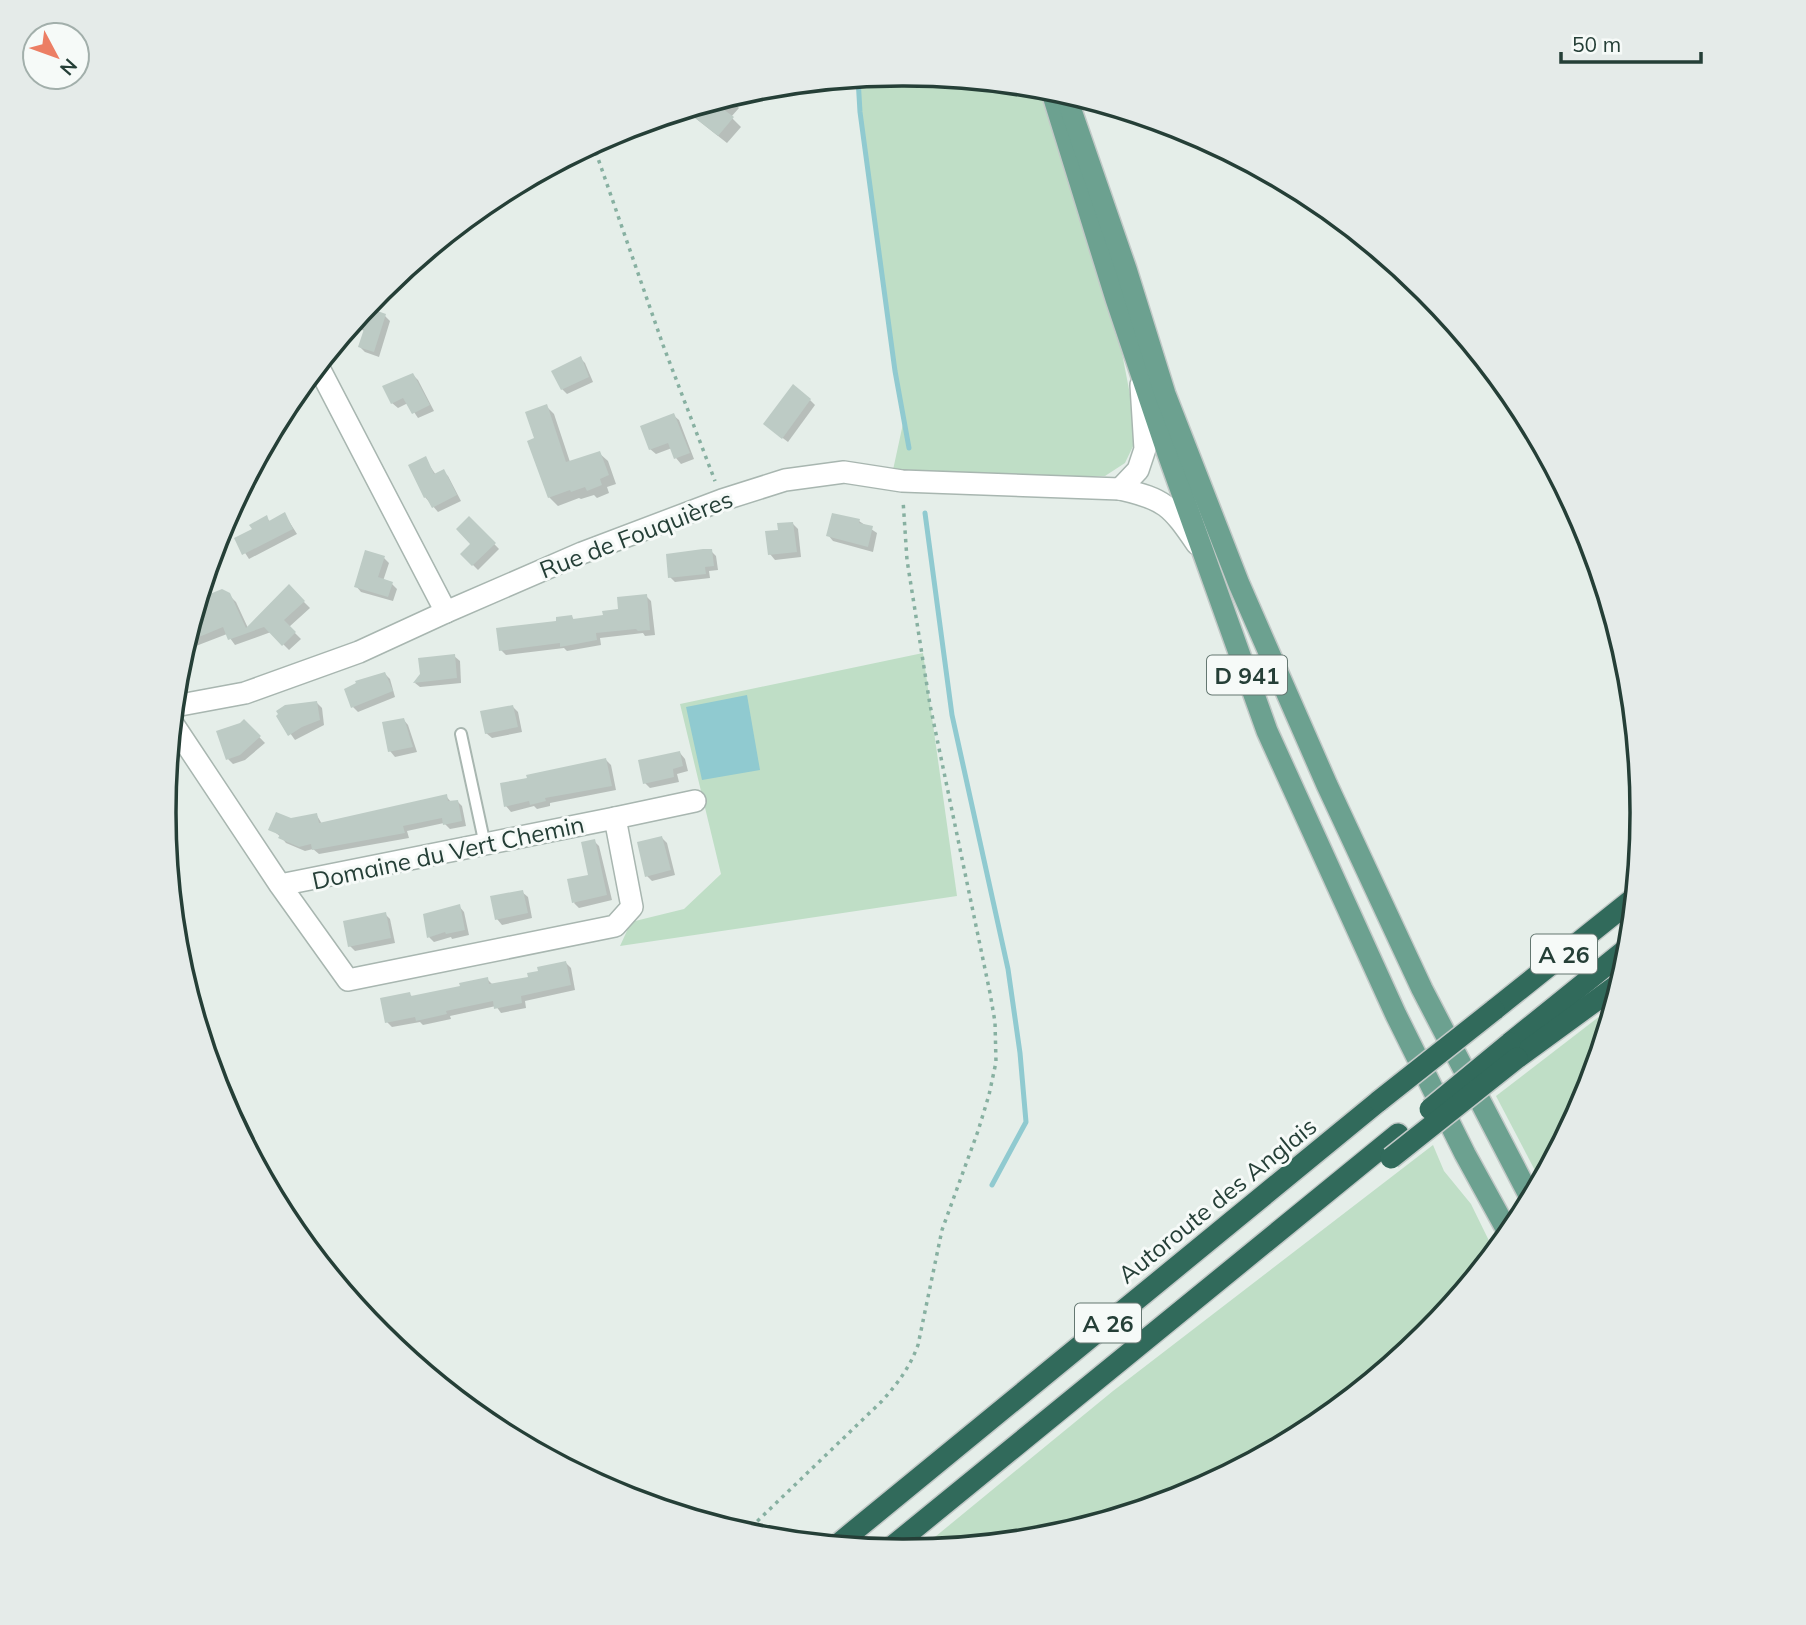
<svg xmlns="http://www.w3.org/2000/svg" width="1806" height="1625" font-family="Mulish,sans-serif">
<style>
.green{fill:#bfdec6}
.water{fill:#90cad0}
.shadow{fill:#0003}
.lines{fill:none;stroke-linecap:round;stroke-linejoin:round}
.stream{stroke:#90cad0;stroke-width:5}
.building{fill:#bdcbc5}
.service-casing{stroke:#a8b6b0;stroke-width:14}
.minor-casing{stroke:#a8b6b0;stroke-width:24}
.tertiary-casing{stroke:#a8b6b0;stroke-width:24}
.primary-casing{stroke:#c2c9c7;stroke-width:24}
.motorway-casing{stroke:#c2c9c7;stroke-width:24}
.path{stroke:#87b0a1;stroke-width:3.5;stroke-dasharray:3.5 5;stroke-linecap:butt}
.service{stroke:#fff;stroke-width:10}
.minor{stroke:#fff;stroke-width:21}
.tertiary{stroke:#fff;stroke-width:21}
.primary{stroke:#6ca190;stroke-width:21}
.motorway{stroke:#316a5b;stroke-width:21}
.motorway-bridge-casing{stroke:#c2c9c7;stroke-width:24;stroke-linecap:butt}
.motorway-bridge{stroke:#316a5b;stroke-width:21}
.labels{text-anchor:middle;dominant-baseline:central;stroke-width:6;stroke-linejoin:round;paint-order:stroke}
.shield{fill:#f6faf8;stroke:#647771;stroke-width:2}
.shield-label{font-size:23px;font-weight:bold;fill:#253f37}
.street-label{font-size:24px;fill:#253f37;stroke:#f6faf8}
.rim{fill:none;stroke:#253f37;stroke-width:3.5}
</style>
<rect width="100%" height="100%" fill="#e5eee9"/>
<g class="green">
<path d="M903,74l139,13 60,162 30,156 4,35 -11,23 -20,13h-97l-115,-6 11,-51 -9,-48 -35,-259 -2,-34z"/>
<path d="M923,653l34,243 -337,50 11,-24 53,-13 37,-35 -41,-170z"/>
<path d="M1613,1006l-27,90 -46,84 -44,-84z"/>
<path d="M1433,1145l11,26 27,33 23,47 -69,84 -112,92 -128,68 -138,42 -128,13 194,-159z"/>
</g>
<path class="water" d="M747,695l13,75 -58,10 -16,-73z"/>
<g class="shadow">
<path d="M727,97l12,11 -8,9 10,10 -14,16 -42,-33z"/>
<path d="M365,308l20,8 5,5 -11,36 -14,-5 -5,-5 5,-16 -14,-5z"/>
<path d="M580,358l5,5 8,19 -26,12 -5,-5z"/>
<path d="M413,375l5,5 16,31 -16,7 -10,-15 -10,5 -6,-5z"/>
<path d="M810,400l5,5 -27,37 -17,-13z"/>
<path d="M546,406l8,8 16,48 29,-9 9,8 8,23 -9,3 2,6 -12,5 -3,-3 -13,4 -2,-1 -21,8 -9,-9 -13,-58z"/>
<path d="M673,415l6,5 15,39 -13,5 -5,-6 -4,-10 -16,6 -6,-5z"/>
<path d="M425,459l11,16 7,-4 5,5 13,25 -23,11 -13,-15z"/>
<path d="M285,515l12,19 -48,25 -13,-20 18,-9 12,-12 5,4z"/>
<path d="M469,518l30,31 -21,21 -16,-16 10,-10z"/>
<path d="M859,521l18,12 -4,19 -40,-11 -5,-6z"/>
<path d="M792,523l6,6 3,28 -26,3 -5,-6 9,-23z"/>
<path d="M711,551l5,5 2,14 -9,1 1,7 -35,4 -5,-5z"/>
<path d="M384,558l5,5 -6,18 9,3 5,5 -4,12 -32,-9 -5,-6z"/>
<path d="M289,587l21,21 -21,19 12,12 -12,11 -18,-18 -36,13 -8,-11 -44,17 16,-51 23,-9 7,4 7,7 12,26z"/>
<path d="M646,596l5,5 4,34 -10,1 -2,-3 -43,5 1,7 -34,6 -3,-3 -58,7 -5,-5 70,-34 4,5 30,-4z"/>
<path d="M454,656l6,5 1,22 -41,4 -5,-4 6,-9z"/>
<path d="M385,674l5,5 5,18 -37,15 -5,-5z"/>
<path d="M317,703l5,5 2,17 -29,15 -17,-24z"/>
<path d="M513,707l5,5 4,20 -30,6 -6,-5z"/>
<path d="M403,719l5,6 9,27 -22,5 -5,-6z"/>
<path d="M244,721l21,22 -20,17 -12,4 -5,-5z"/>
<path d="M680,753l5,6 3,12 -11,3 2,8 -29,6 -5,-5z"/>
<path d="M606,760l5,5 5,25 -66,13v3l-13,3 -3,-3 -23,6 -5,-6z"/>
<path d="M446,796l5,6 6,-1 5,5 4,20 -16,3 -6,-6 -37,8 2,7 -90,16 -6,-5 -8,2 -19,-8 -5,-6 -10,-8 20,-9 25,-6 6,10z"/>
<path d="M662,838l5,5 8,32 -23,6 -5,-5z"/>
<path d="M594,841l5,5 13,54 -33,8 -5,-5 16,-27z"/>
<path d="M522,892l6,5 4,21 -30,7 -5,-6z"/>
<path d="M459,906l5,6 5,23 -17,4 -1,-2 -17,5 -5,-5z"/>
<path d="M385,914l5,5 5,24 -40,8 -5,-5z"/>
<path d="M566,963l5,5 4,22 -50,11 1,7 -25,5 -5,-7 -46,10 1,3 -28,6 -3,-3 -28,5 -5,-5 22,-28 4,3 49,-9 25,-9 6,6 37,-7z"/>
</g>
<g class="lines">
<g class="stream">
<path d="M858,78l2,34 35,259 14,77"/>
<path d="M925,513l27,202 56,254 12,84 6,69 -34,63"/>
</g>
</g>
<g class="building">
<path d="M735,95l-12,14 11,8 -16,19 -33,-26z"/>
<path d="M366,307l20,7 -12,38 -16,-5 6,-18 -12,-4z"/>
<path d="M581,356l8,21 -28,13 -10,-19z"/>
<path d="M413,373l17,32 -18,9 -9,-16 -12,6 -9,-18z"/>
<path d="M793,384l18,15 -29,40 -19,-15z"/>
<path d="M547,404l19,58 34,-11 9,24 -9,4 2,6 -15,6 -2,-4 -14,5 -1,-2 -22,8 -21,-57 7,-3 -9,-26z"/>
<path d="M674,413l16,40 -16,6 -6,-16 -19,7 -9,-24z"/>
<path d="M426,456l8,18 10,-5 13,26 -25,13 -6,-11 -2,1 -16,-33z"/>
<path d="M285,512l8,17 -51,26 -8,-17 18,-9 -3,-4 18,-10 2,6z"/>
<path d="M832,513l28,6 -1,4 14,3 -5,21 -42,-11z"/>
<path d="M469,516l27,27 -24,23 -12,-12 10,-10 -14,-15z"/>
<path d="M793,522l4,30 -29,3 -3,-24 13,-1 -1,-7z"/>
<path d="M703,549h9l2,17 -9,1 1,7 -38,4 -2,-24z"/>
<path d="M365,550l20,6 -7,21 15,5 -5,15 -34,-10z"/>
<path d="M289,584l16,17 -21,19 12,12 -14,14 -18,-19 -36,13 -5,-13 -24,10 -6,-17 7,-22 22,-9 8,4 16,35z"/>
<path d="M647,594l3,36 -12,1 -2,-2 -40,4 1,7 -37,7v-4l-61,8 -3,-23 60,-7v-4l16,-2 1,4 30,-4 -1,-4 16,-2 -1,-12z"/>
<path d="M455,654l2,24 -44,5 7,-9 -2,-16z"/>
<path d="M385,672l8,19 -42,17 -7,-19 12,-6 -1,-2z"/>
<path d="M317,701l3,19 -18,7 -14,9 -12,-20 2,-2 -2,-3 9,-6z"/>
<path d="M513,705l5,22 -33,7 -5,-23z"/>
<path d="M404,718l9,29 -25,5 -6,-30z"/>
<path d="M244,719l17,17 -21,19 -14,5 -10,-29 24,-8z"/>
<path d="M680,751l3,15 -10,3 1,8 -31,7 -5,-24z"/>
<path d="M606,758l6,28 -67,12 1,3 -16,4 -1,-4 -25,6 -4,-24 27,-5 -1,-3z"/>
<path d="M447,794l1,7 10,-1 4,21 -19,4 -1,-7 -39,8 2,7 -93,17 -1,-6 -12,3 -21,-9 2,-3 -12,-5 8,-18 15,6 26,-5 2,10z"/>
<path d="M662,836l9,34 -26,7 -8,-35z"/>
<path d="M595,839l12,56 -35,8 -5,-24 21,-4 -7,-33z"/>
<path d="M523,890l5,23 -33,7 -5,-24z"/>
<path d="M460,904l5,26 -19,4 -1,-2 -18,6 -4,-24z"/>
<path d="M386,912l5,26 -43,9 -5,-26z"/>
<path d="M566,961l5,24 -50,11 1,7 -28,6 -1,-8 -47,10 1,3 -31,7 -1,-4 -30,6 -5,-25 30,-6 1,4 49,-10 -1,-3 29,-6 1,7 39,-7 -1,-4 11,-2 -1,-4z"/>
</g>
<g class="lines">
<g class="service-casing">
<path id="service" d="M461,734l24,111"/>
</g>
<g class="minor-casing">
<g id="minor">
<path d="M318,366l128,246"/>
<path d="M175,706l70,-13 114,-41 87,-40 136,-59 140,-53 63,-20 59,-8 58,9 218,8"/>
<path d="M173,724l107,161 68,95 267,-54 17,-19 -17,-89 -335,67"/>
<path d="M615,818l80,-17"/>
</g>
</g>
<g class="tertiary-casing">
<g id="tertiary">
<path d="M1120,489l18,-19 7,-21 -4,-64"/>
<path d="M1120,489c45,10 51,17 77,55"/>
</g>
</g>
<g class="primary-casing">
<g id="primary">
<path d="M1051,89l65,210 52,155 99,277 129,284 69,139 44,80"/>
<path d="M1065,93l61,176 39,125 74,190 88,201 95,204 109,210"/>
</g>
</g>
<g class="motorway-casing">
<g id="motorway">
<path d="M1494,1010l140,-112"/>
<path d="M1510,1043l119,-96"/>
<path d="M1517,1058l103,-75"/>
<path d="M837,1545l542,-444"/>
<path d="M888,1550l510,-416"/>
</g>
</g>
<g class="path">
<path d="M593,144l70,201 52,136"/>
<path d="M745,1533l137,-132c16,-18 28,-34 36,-56l24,-115 36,-99 11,-36 7,-33 -1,-40 -5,-29 -60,-288 -23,-145 -4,-60"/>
</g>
<use href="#service" class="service"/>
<use href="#minor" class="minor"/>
<use href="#tertiary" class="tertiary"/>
<use href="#primary" class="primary"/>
<use href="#motorway" class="motorway"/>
<g class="motorway-bridge-casing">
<g id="motorway-bridge">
<path d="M1379,1101l115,-91"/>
<path d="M1430,1109l80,-66"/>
<path d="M1391,1158l126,-100"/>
</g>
</g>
<use href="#motorway-bridge" class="motorway-bridge"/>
</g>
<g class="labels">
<g class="shield">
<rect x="1207" y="655.5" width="80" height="39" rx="5"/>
<rect x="1531" y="934.5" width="66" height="39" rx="5"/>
<rect x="1075" y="1303.5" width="66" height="39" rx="5"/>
</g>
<g class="shield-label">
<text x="1247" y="675">D 941</text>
<text x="1564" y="954">A 26</text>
<text x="1108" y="1323">A 26</text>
</g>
<g class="street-label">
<text transform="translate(636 534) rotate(-21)">Rue de Fouquières</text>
<text transform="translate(448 852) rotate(-12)">Domaine du Vert Chemin</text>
<text transform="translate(1217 1200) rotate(-39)">Autoroute des Anglais</text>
</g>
</g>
<path d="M0 0H1806V1625H0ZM902 86H904A726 726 0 0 1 1630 812V813A726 726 0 0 1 904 1539H902A726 726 0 0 1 176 813V812A726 726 0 0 1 902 86Z" fill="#e5ebe9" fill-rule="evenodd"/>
<path class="rim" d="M902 86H904A726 726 0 0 1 1630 812V813A726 726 0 0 1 904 1539H902A726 726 0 0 1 176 813V812A726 726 0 0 1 902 86Z"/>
<g transform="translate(56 56) rotate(131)"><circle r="33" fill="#f6faf8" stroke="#a2afab" stroke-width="2"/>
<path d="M0-5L12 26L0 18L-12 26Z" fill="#ec7e64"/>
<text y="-10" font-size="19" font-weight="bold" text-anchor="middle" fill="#253f37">N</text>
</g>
<path d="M1561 52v10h140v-10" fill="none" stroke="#253f37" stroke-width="3.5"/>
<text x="1572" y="52" font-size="21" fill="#253f37" stroke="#f6faf8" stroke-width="5" paint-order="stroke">50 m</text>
</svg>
